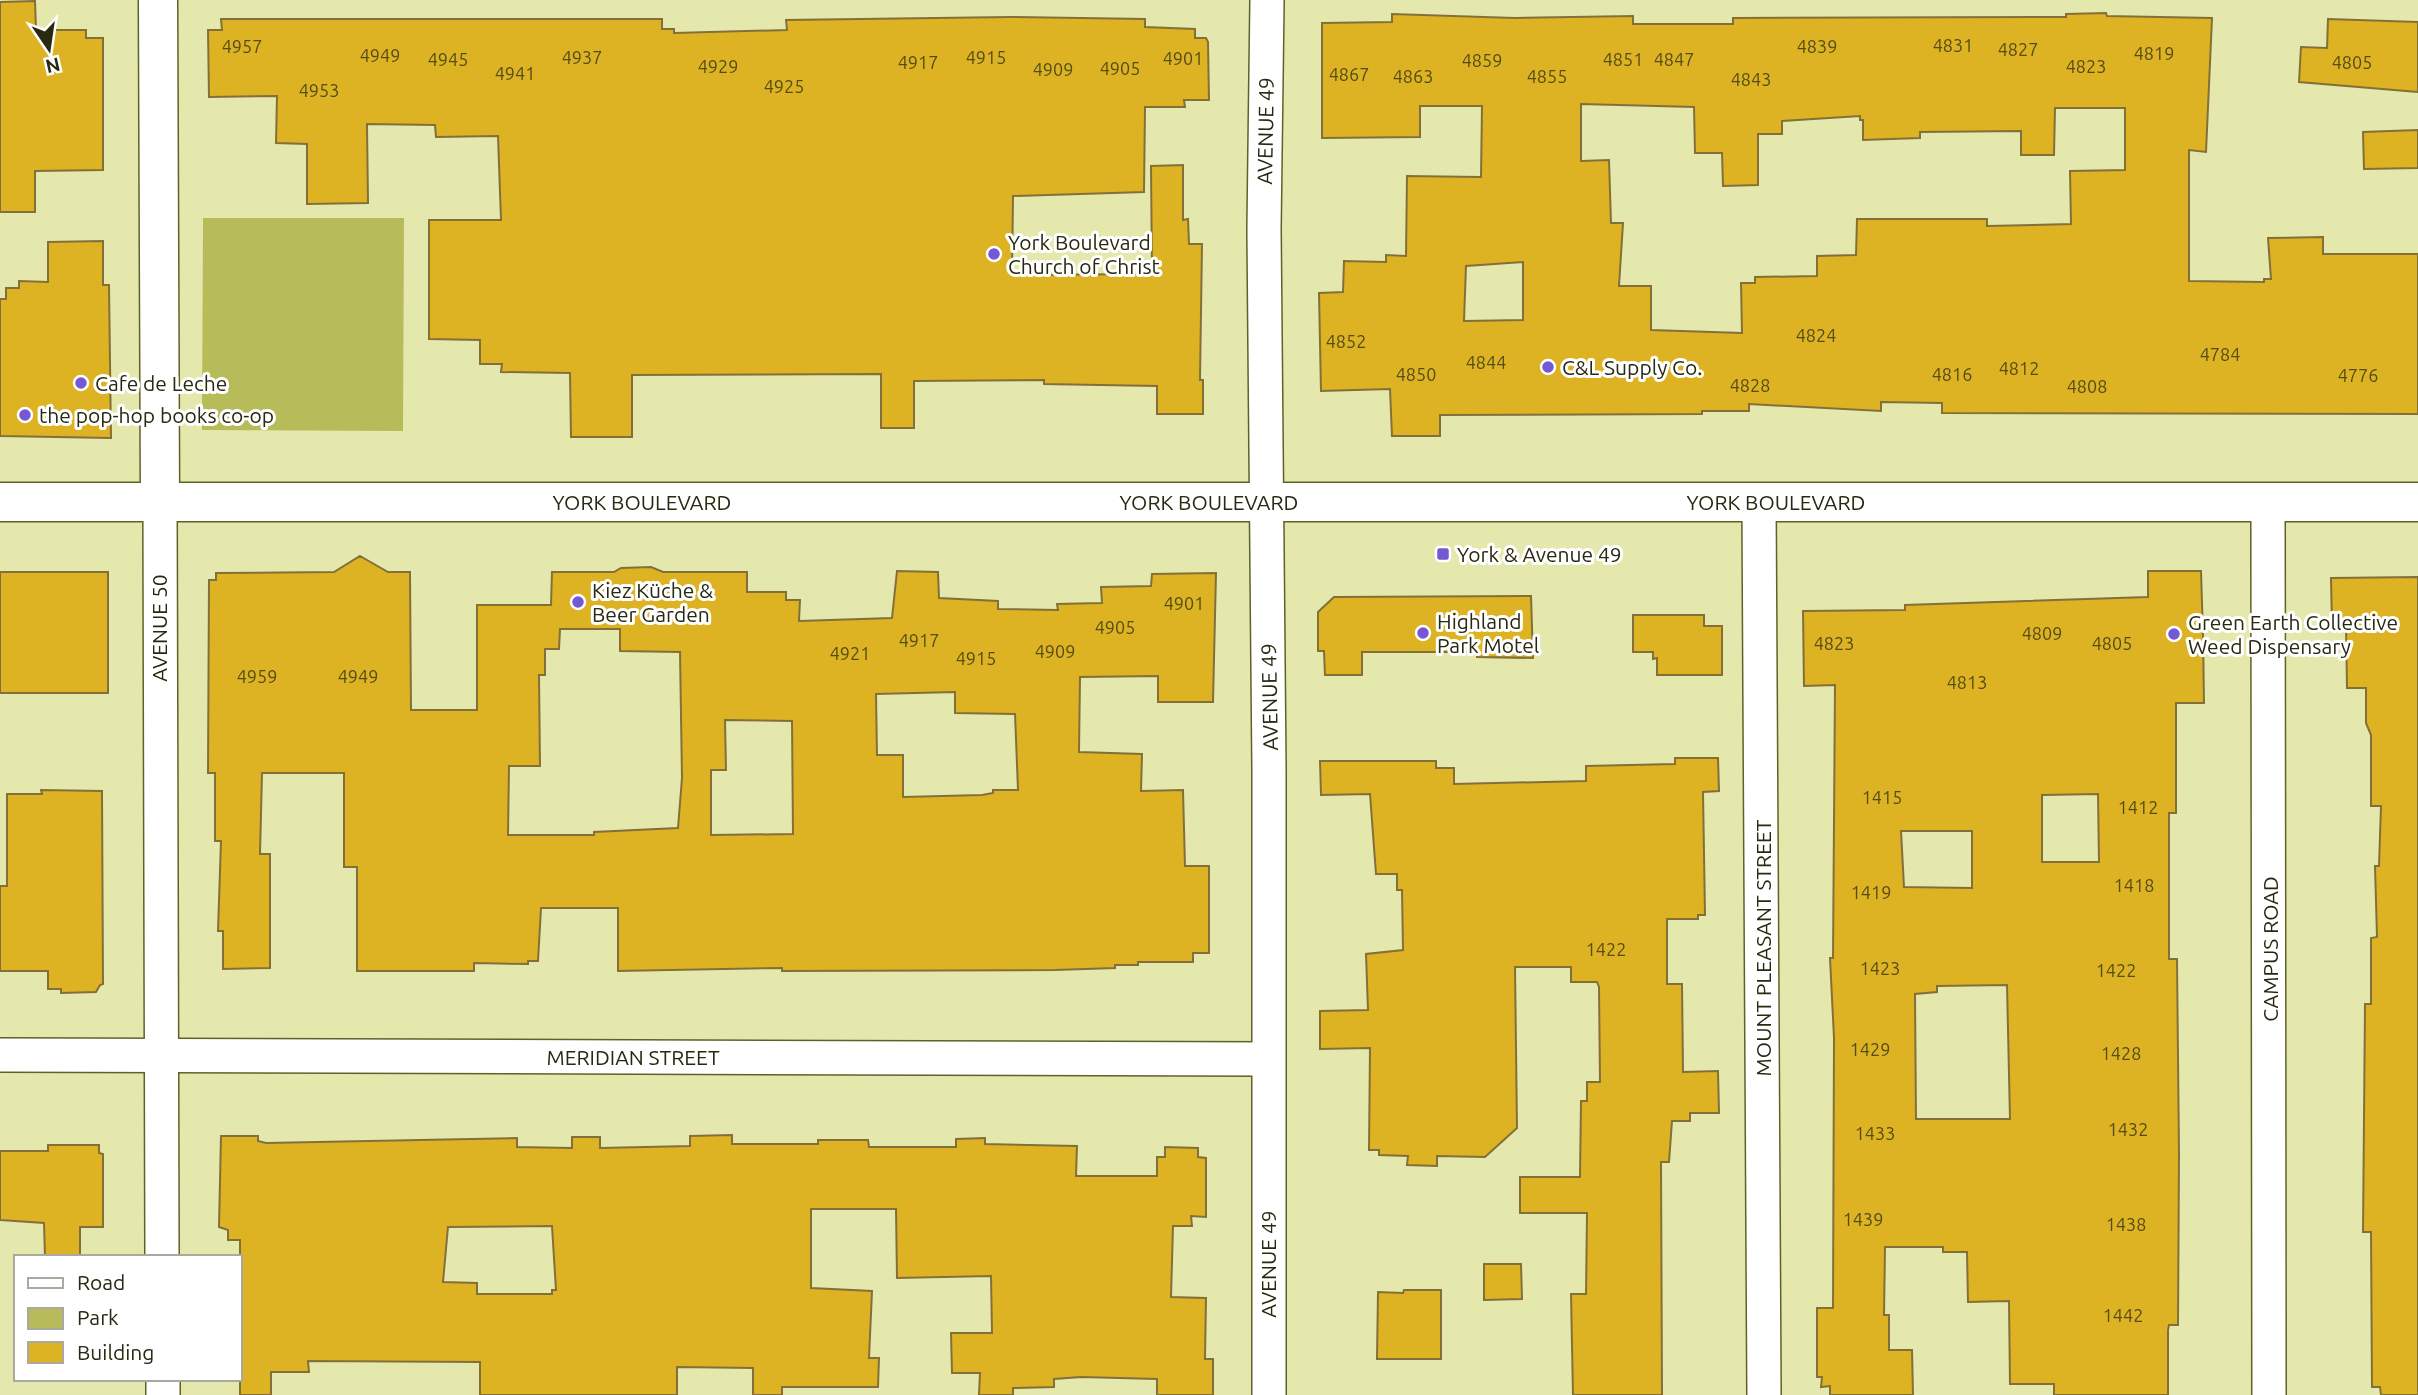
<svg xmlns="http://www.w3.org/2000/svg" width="2418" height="1395" font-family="Ubuntu,sans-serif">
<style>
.green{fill:#b7bb5a}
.building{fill:#ddb324;stroke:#837039;stroke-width:2;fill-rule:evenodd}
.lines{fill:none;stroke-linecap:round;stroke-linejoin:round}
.minor-casing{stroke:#606129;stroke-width:36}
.tertiary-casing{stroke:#606129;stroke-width:41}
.secondary-casing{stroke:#606129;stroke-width:41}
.minor{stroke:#fff;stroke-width:33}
.tertiary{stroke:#fff;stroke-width:38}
.secondary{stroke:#fff;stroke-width:38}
.poi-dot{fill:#7658d2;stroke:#fff;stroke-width:2.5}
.labels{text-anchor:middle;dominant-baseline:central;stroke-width:6;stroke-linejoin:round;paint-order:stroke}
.number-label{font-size:18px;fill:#554c16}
.street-label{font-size:21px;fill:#282911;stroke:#fff}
.poi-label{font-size:21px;fill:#282911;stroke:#fff;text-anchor:start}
</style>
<rect width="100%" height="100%" fill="#e5e8ac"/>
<path class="green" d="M203,218h201l-1,213 -201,-1z"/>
<g class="building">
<path d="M35,1l1,29h50v8h17v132l-68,1v41h-35v-210z"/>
<path d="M2106,13l1,3 105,2 -6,134 -17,-2v131l75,1v-3h7l-3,-41 55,-1v17h95v160l-476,-1v-10l-61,-1v9l-132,-7v7h-47v3l-262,1v21h-48l-2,-47 -69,2 -2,-98 24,-1 1,-31 42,1v-7l20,1 1,-80 74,1 1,-71h-62v31l-98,1v-115l70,-1v-8l123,4 118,-2v8h100v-6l333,-1v-3zM1581,104l113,3 1,46h27l1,33 35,-1v-51h24v-13l78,-5v4h3v20l57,-2v-6l101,-1v24h33l1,-47h70v62l-55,1 1,53 -84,2v-7h-130l-1,36 -39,1v20l-62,1v6h-14l1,50 -91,-3v-44h-32l4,-63h-12l-2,-63 -28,1zM1523,262v58l-59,1 2,-55z"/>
<path d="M1010,17l135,2v8l50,2v9h11l2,4 1,58h-25l1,7h-40l-1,85 -131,4 -1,79 140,-1 -1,-108 32,-1v55l5,-1 1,25h13l-2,136h3v34h-46v-28l-113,-2v-4l-130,1v47h-33v-54l-249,1v62h-61l-1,-64 -69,-1 1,-8h-22v-24l-51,-1v-119h72l-3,-84 -62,1 -1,-12 -68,-1 1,79 -61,1v-60l-31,-1 1,-47 -68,1 -1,-67h14l-1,-11h441v10h12v4l113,-3 -1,-10z"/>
<path d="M2328,19l90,3v70l-119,-10 2,-35 26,1z"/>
<path d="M2418,130v38l-54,1 -1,-37z"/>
<path d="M103,241v44h6l2,153 -111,-2v-137h6v-11h13v-7l29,1v-40z"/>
<path d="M360,556l28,16h22l1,138h66v-105h74l1,-33h62l7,-4 30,-1 12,5h84v20h39v8h14l-1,21 93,-3 5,-47 41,1 1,26 59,3v8l60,1 -1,-6 45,-1 -1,-16 50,-1 1,-12 64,-1 -3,129h-55v-26l-78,1 -1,75 63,2 -1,37 42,-1 2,76h24v87h-16v9h-55v3h-23v3l-60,2 -273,1v-3l-164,3v-63h-77l-3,53h-10v3l-54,-1v8h-117v-104h-13v-94h-82l-2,81h10v114l-47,1v-38h-5l3,-90h-6v-68h-7l1,-193h7v-7l118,-1zM560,629h60v22l60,1 2,126 -4,50 -84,4v3h-86l1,-69h31l-1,-91h6v-26h14zM955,692v21l60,1 3,76h-25v3l-11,2 -79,2v-42h-26l-1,-61zM725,720l67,1 1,113 -82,1v-65h15z"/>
<path d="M2148,571h53l2,63 1,69h-28v110h-7v146h8l2,196 -1,170h-9l-1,5v65h-114v-11h-44l-1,-83 -41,1 -1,-50h-24v-5h-58l-1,68h5v35h23l1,45h-83v-9l-9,1 1,-10h-5v-69h16l1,-270 -4,-80h3l2,-273 -31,1 -1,-75 102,-1v-5l243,-8zM2098,794l1,68h-57v-67zM1901,831h71v57l-68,-1zM2007,985l3,134h-94l-1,-125 22,-2v-6z"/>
<rect x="0" y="572" width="108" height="121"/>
<path d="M2418,577v818h-37l-1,-8h-8l-1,-155h-8l2,-228h6v-66l6,-1 -2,-71h4l2,-60h-10v-71l-5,-12v-35h-19l-1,-62h-14l-1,-48z"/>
<path d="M1531,596l2,62 -56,-1v-5h-115v23h-37l-1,-24h-6v-39l16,-15z"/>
<path d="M1633,615h71v11h18v49h-65v-17l-4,1v-7h-20z"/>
<path d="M1675,758h43l1,33 -16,1 2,123h-7v4h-31v65h15l1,88 35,-1 1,42h-29v8h-18l-3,41h-8l1,233h-89l-2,-101h15l1,-81h-67v-36h60l1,-76h6v-19h13l-1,-95 -2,-5h-26v-15h-56l2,161 -32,29 -48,-1v10l-30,-1 1,-9 -29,-1v-5h-10l1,-102 -50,1v-38l48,-1 -2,-56 37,-4 -1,-60h-5v-16h-21l-6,-80 -49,1 -1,-34h116v7h18v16l132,-3v-15l89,-2z"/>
<path d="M41,790l61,1 1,193 -3,1 -4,7 -35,1v-4h-13v-18h-48v-85h7v-92h35z"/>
<path d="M732,1135v9h86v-4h50l1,7h87v-8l29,-1v6l92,2 -1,30h81v-19h8v-10l33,1v9l8,1v59l-15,-1 1,10h-19l-2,71 35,1 -1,61h8v36h-56v-16l-76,-2 -27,2v8l-41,1v7h-34l1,-22h-28l-1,-40h41l-1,-57 -94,2 -1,-69h-85v79l61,3 -3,67h10l-1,29h-96v8h-29v-27l-76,-1v28h-197v-33l-172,-1 1,11h-38v23h-31v-155h-12v-10l-9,-3 2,-91h37v5l8,2 251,-5v9l55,1v-11h28v11l90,-2v-10zM552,1226l4,64h-4v4h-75v-11l-34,-1 5,-55z"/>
<path d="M48,1145h51v8l4,1v73h-23v30h-35l-1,-34 -44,-3v-69h48z"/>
<path d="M1484,1264h37l1,35 -38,1z"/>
<path d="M1404,1290h37v69h-64l1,-67 25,1z"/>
</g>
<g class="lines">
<g class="minor-casing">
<g id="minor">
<path d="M1267,0l-3,229 5,541v625"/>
<path d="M160,501l2,756"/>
<path d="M1759,502l5,893"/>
<path d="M2268,503l1,892"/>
<path d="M0,1055l1267,4"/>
<path d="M163,1379v16"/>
</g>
</g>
<g class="tertiary-casing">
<path id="tertiary" d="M158,0l2,501"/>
</g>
<g class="secondary-casing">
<path id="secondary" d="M0,502h2418"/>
</g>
<use href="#minor" class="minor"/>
<use href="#tertiary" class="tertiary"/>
<use href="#secondary" class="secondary"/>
</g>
<g class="poi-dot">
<circle cx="994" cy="254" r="7"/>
<circle cx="1548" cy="367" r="7"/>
<circle cx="81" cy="383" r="7"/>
<circle cx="25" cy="415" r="7"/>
<rect x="1436" y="547" width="14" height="14" rx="3.5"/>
<circle cx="578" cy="602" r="7"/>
<circle cx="1423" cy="633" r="7"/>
<circle cx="2174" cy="634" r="7"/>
</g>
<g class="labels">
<g class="number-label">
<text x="1953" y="45">4831</text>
<text x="242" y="46">4957</text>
<text x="1817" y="46">4839</text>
<text x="2018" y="49">4827</text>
<text x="2154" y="53">4819</text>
<text x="380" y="55">4949</text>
<text x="582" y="57">4937</text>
<text x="986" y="57">4915</text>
<text x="1183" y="58">4901</text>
<text x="448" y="59">4945</text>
<text x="1623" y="59">4851</text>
<text x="1674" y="59">4847</text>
<text x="1482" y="60">4859</text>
<text x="918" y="62">4917</text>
<text x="2352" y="62">4805</text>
<text x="718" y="66">4929</text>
<text x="2086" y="66">4823</text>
<text x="1120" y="68">4905</text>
<text x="1053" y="69">4909</text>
<text x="515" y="73">4941</text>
<text x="1349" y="74">4867</text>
<text x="1413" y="76">4863</text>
<text x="1547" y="76">4855</text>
<text x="1751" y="79">4843</text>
<text x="784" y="86">4925</text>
<text x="319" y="90">4953</text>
<text x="1816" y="335">4824</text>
<text x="1346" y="341">4852</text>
<text x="2220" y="354">4784</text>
<text x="1486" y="362">4844</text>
<text x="2019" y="368">4812</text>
<text x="1416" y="374">4850</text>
<text x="1952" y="374">4816</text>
<text x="2358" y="375">4776</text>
<text x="1750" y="385">4828</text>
<text x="2087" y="386">4808</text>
<text x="1184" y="603">4901</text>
<text x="1115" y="627">4905</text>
<text x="2042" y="633">4809</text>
<text x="919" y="640">4917</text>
<text x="1834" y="643">4823</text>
<text x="2112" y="643">4805</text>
<text x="1055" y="651">4909</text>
<text x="850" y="653">4921</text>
<text x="976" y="658">4915</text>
<text x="257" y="676">4959</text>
<text x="358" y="676">4949</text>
<text x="1967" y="682">4813</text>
<text x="1882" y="797">1415</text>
<text x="2138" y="807">1412</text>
<text x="2134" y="885">1418</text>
<text x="1871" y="892">1419</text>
<text x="1606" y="949">1422</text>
<text x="1880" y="968">1423</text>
<text x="2116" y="970">1422</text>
<text x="1870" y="1049">1429</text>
<text x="2121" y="1053">1428</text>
<text x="2128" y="1129">1432</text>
<text x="1875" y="1133">1433</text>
<text x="1863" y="1219">1439</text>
<text x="2126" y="1224">1438</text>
<text x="2123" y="1315">1442</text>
</g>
<g class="street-label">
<text transform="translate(1265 131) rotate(-89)">AVENUE 49</text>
<text x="642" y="502">YORK BOULEVARD</text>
<text x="1209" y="502">YORK BOULEVARD</text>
<text x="1776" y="502">YORK BOULEVARD</text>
<text transform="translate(159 628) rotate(-90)">AVENUE 50</text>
<text transform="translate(1269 697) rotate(-91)">AVENUE 49</text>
<text transform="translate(1763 948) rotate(-90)">MOUNT PLEASANT STREET</text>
<text transform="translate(2270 949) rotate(-90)">CAMPUS ROAD</text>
<text x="633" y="1057">MERIDIAN STREET</text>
<text transform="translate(1268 1264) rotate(-90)">AVENUE 49</text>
</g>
<g class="poi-label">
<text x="1008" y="242">York Boulevard<tspan x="1008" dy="24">Church of Christ</tspan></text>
<text x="1562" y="367">C&amp;L Supply Co.</text>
<text x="95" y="383">Cafe de Leche</text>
<text x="39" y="415">the pop-hop books co-op</text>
<text x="1457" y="554">York &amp; Avenue 49</text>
<text x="592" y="590">Kiez Küche &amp;<tspan x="592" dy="24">Beer Garden</tspan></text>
<text x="1437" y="621">Highland<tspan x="1437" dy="24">Park Motel</tspan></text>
<text x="2188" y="622">Green Earth Collective<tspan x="2188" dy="24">Weed Dispensary</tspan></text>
</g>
</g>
<rect x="14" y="1255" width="228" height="126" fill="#ffffff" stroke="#a9a9a0" stroke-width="2"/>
<rect x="28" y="1278" width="35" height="10" fill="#ffffff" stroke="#a9a9a0" stroke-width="2"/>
<text x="77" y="1290" font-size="21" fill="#282911">Road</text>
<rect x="28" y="1308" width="35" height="21" fill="#b7bb5a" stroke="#a9a9a0" stroke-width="2"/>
<text x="77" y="1325" font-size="21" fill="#282911">Park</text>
<rect x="28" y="1342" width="35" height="21" fill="#ddb324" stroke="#a9a9a0" stroke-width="2"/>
<text x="77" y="1360" font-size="21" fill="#282911">Building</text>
<g transform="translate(49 49) rotate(167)" stroke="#ffffff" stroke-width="5" paint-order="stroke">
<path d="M0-5L12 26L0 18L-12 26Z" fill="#282911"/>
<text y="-10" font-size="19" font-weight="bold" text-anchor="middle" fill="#282911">N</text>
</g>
</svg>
